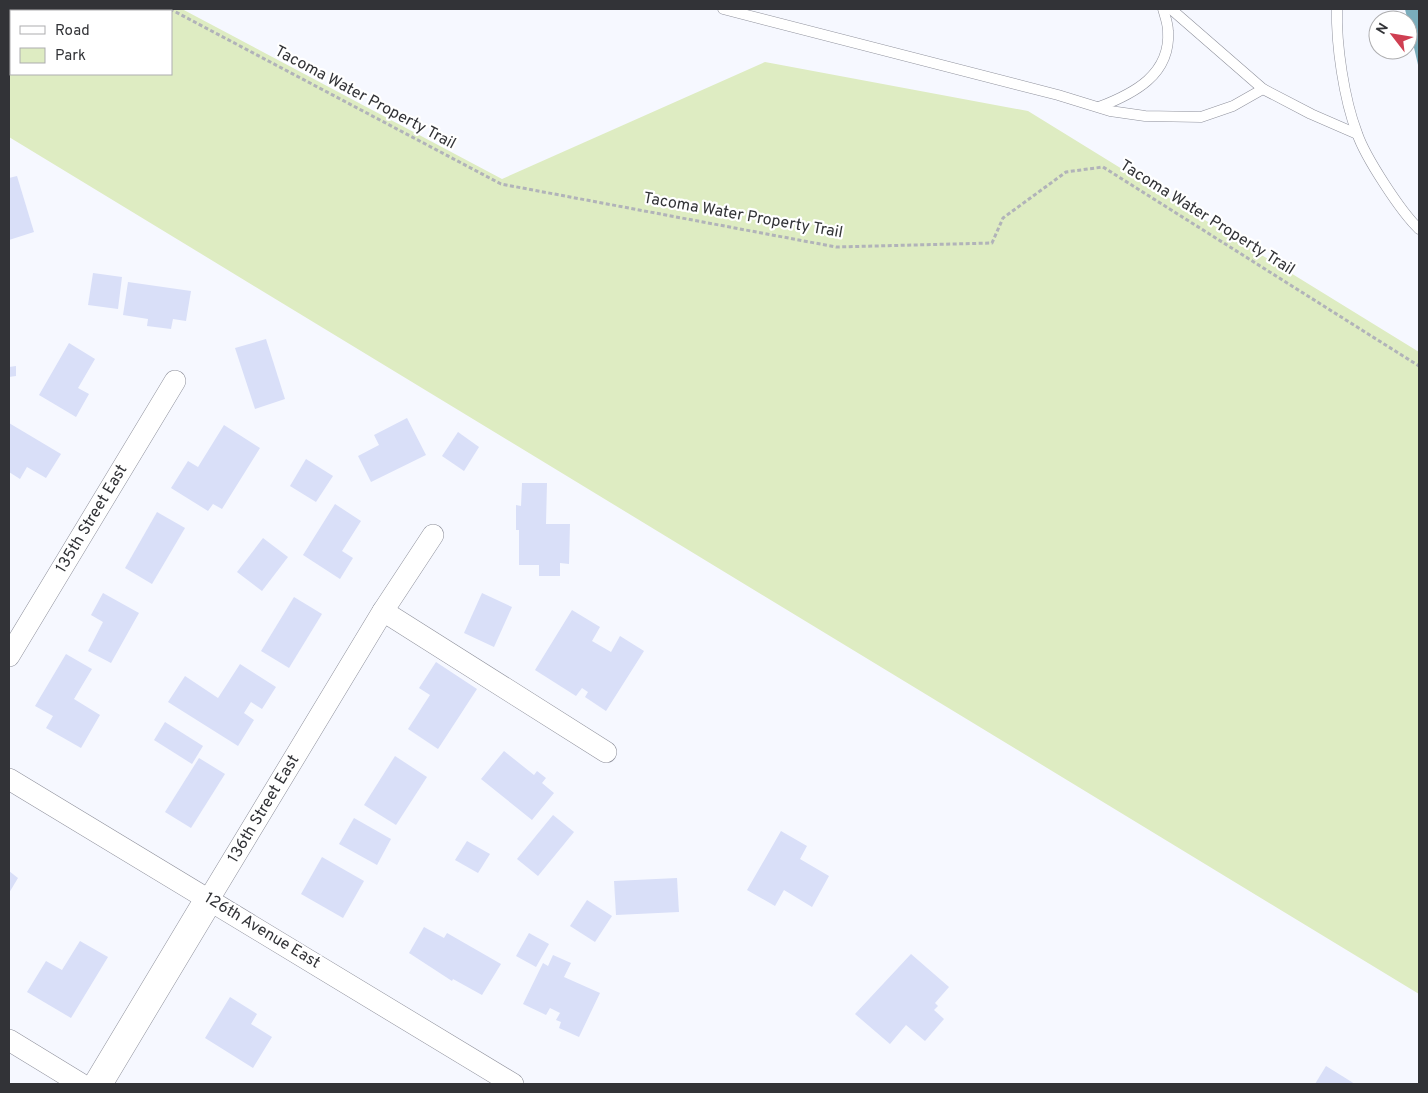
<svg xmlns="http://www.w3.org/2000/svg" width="1428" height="1093" font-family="Overpass,sans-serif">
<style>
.green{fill:#deecc2;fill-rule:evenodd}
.water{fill:#7aadbc}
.building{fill:#d9dff8}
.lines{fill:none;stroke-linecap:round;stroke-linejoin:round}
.lane-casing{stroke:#8f919c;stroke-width:11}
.street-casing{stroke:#8f919c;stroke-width:22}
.secondary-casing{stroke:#8f919c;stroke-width:29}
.path{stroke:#b1b3b9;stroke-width:3;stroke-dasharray:4 2.5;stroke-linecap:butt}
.lane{stroke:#fff;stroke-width:10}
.street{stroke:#fff;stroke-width:21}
.secondary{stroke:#fff;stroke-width:28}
.labels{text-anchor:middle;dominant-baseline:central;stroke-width:4.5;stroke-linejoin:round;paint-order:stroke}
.street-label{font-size:16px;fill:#323337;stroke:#fff}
</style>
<rect width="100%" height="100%" fill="#f6f8ff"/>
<path class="green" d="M9,9h173l320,170 263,-117 263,49 391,241v642l-1410,-857zM11,11h160v63h-160z"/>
<path class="water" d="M1405,9h14v60z"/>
<g class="building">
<path d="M17,176l17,56 -25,8v-62z"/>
<path d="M93,273l29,4 -4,32 -30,-4z"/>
<path d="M128,282l63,9 -5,30 -13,-2 -2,10 -24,-3 1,-7 -25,-4z"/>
<path d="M266,339l19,60 -30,10 -20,-61z"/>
<path d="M69,343l26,16 -17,29 11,6 -13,23 -37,-22z"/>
<path d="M16,366v10l-7,1v-10z"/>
<path d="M407,418l19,37 -55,27 -13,-26 21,-11 -5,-10z"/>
<path d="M9,423l52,31 -15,24 -19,-11 -7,12 -11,-7z"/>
<path d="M224,425l36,23 -38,61 -9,-5 -5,7 -37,-23 17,-27 10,6z"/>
<path d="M458,432l21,15 -15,24 -22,-15z"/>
<path d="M306,459l27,17 -17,26 -26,-16z"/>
<path d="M522,483h25l-1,41h24l-1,40 -9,-1v13h-21v-11h-20v-35h-3v-25l5,1z"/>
<path d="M335,504l26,17 -19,30 11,7 -13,21 -37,-24z"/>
<path d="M157,512l28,16 -33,56 -27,-16z"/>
<path d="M263,538l25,19 -26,34 -25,-19z"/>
<path d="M103,593l36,20 -28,50 -23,-12 15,-29 -12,-7z"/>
<path d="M482,593l30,14 -18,40 -30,-14z"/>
<path d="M294,597l28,17 -33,54 -28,-17z"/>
<path d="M572,610l28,17 -8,14 19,11 9,-16 24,15 -38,60 -21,-14 3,-5 -6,-4 -6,8 -41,-26z"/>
<path d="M66,654l26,15 -18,30 26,16 -19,33 -35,-20 7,-12 -18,-10z"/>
<path d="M436,662l41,27 -39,60 -30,-20 22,-34 -11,-7z"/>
<path d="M240,664l36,23 -14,22 -11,-7 -7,11 10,7 -16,26 -70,-44 17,-26 33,22z"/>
<path d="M165,722l38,24 -11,18 -38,-24z"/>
<path d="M504,751l30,24 3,-4 9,7 -4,5 12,10 -22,27 -51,-41z"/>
<path d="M395,756l32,21 -31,48 -32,-20z"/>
<path d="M199,758l26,16 -34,54 -26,-16z"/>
<path d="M553,815l21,17 -36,44 -21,-17z"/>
<path d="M354,818l37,21 -14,26 -38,-21z"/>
<path d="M781,831l26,15 -7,13 29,17 -17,31 -28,-17 -9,16 -28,-16z"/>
<path d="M467,841l23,13 -12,19 -23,-13z"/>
<path d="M322,857l42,24 -21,37 -42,-24z"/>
<path d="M9,871l9,7 -9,15z"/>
<path d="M677,878l2,34 -63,3 -2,-34z"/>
<path d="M587,900l25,16 -17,26 -25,-16z"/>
<path d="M424,927l20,11 3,-5 54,31 -19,31 -29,-16 -1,2 -43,-28z"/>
<path d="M529,933l20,11 -13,23 -20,-11z"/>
<path d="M80,941l28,16 -37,61 -44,-26 19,-31 16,9z"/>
<path d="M911,954l38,33 -14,16 3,3 -4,4 10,9 -19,22 -19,-16 -16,19 -35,-30z"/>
<path d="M553,955l18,8 -7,14 36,16 -21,44 -20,-9 2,-6 -5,-2 4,-7 -10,-5 -4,7 -23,-11 20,-41 5,3z"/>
<path d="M230,997l27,17 -6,10 21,13 -19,31 -48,-30z"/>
<path d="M1326,1066l29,18h-40z"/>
</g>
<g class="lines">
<g class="lane-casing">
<g id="lane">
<path d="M723,9l335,86 52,16 35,5 56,1 32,-11 30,-17"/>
<path d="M1171,9l92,80 48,25 46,20"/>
<path d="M1337,9c-1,36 7,90 20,124 8,24 44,79 62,96"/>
<path d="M1099,107c34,-13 72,-32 69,-76 0,-7 -3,-15 -5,-22"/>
</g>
</g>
<g class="street-casing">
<g id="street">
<path d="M383,611l223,141"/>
<path d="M9,656l166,-275"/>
<path d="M9,779l504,305"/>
<path d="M209,899l174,-288 50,-76"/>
<path d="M9,1040l72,44"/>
</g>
</g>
<g class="secondary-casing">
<path id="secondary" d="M98,1084l111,-185"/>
</g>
<path class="path" d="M170,9l331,175 335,63 156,-4 11,-25 63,-46 37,-5 316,199"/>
<use href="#lane" class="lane"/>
<use href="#street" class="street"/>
<use href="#secondary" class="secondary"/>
</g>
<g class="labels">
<g class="street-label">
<text transform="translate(365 98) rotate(28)">Tacoma Water Property Trail</text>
<text transform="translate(743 216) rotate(10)">Tacoma Water Property Trail</text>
<text transform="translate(1207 218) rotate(32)">Tacoma Water Property Trail</text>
<text transform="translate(92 519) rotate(-59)">135th Street East</text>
<text transform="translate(264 809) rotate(-59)">136th Street East</text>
<text transform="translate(262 931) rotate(31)">126th Avenue East</text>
</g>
</g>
<rect width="1428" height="1093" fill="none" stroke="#323337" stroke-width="20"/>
<rect x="10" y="10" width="162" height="65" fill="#ffffff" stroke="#adadaf"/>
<rect x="20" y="26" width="25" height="8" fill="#ffffff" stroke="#adadaf"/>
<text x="55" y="35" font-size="15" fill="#323337">Road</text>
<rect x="20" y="48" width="25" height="15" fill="#deecc2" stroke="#adadaf"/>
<text x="55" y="60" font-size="15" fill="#323337">Park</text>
<g transform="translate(1393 35) rotate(301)"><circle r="24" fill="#ffffff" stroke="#adadaf"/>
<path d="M0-4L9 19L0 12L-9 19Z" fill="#cf3f52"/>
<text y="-8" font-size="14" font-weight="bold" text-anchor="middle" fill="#323337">N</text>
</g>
</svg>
